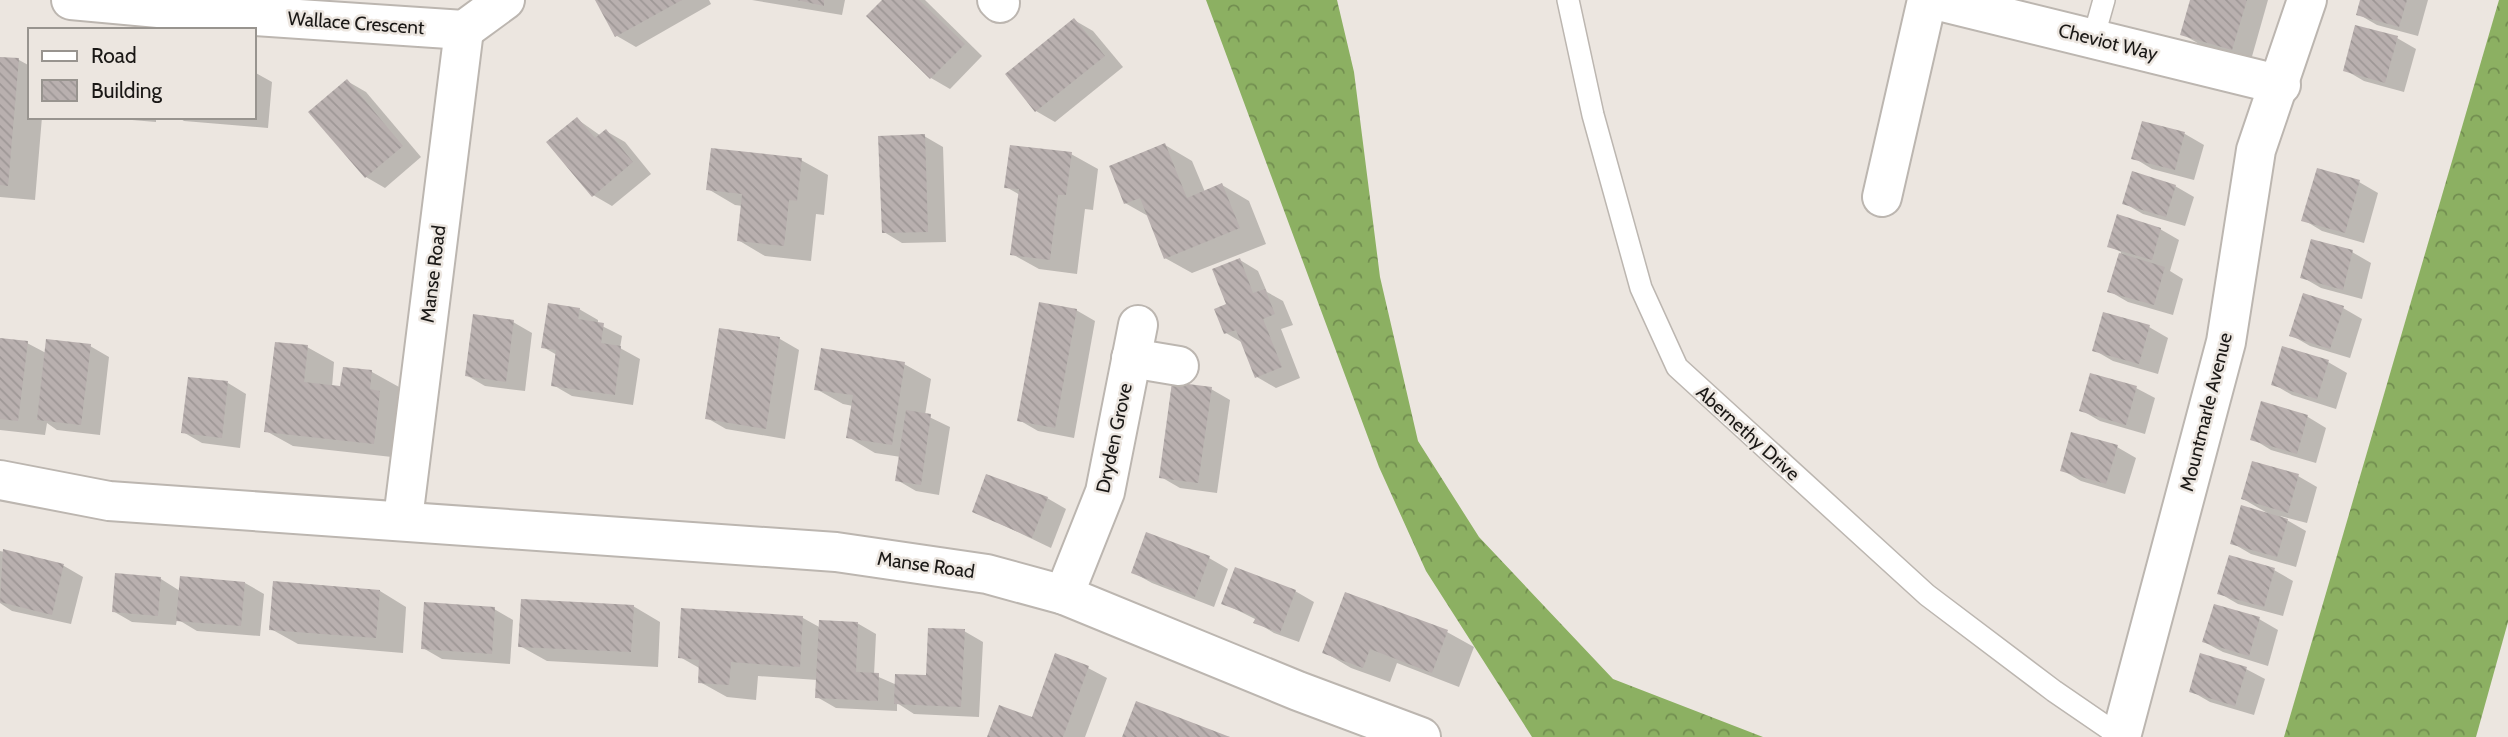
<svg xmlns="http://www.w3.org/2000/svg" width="2508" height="737" font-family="Cabin,sans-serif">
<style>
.forest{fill:url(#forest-crowns)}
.shadow{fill:#0003}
.building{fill:url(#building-back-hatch)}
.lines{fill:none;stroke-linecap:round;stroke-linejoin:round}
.service-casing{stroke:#bcb6b0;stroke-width:24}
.minor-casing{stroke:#bcb6b0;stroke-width:42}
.service{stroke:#fff;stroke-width:21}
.minor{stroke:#fff;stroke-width:38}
.labels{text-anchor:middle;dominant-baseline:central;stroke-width:5;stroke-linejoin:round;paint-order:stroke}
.street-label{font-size:19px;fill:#1a1816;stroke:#ece6e0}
</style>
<defs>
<pattern id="forest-crowns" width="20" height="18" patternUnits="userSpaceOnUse" patternTransform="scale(1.75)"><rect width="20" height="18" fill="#8cb062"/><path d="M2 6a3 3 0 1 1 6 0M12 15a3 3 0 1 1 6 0" fill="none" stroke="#728e50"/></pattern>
<pattern id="building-back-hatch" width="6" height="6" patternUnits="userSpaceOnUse" patternTransform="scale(1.75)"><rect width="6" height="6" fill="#b9b0af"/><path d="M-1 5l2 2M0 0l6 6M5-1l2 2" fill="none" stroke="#9e9796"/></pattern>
</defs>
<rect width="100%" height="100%" fill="#ece6e0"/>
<g class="forest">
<path d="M1206,0h131l17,72 26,205 38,164 61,96 134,142 150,58h-231l-106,-166 -47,-104z"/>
<path d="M2499,0h9v622l-32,115h-192z"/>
</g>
<g class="shadow">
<path d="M597,0h112l2,4 -75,43 -19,-11z"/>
<path d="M752,0h93l-3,15z"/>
<path d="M885,0h40l57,56 -32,33 -19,-11 -62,-62z"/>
<path d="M2192,0h76l-17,60 -50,-15 -19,-11z"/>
<path d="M2362,0h66l-10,36 -41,-11 -19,-11z"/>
<path d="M1074,20l19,11 30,36 -68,55 -19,-11 -29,-37z"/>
<path d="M2397,38l19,11 -12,43 -40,-11 -19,-11z"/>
<path d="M0,58l19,2 11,6v51h12l-7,83 -35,-3z"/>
<path d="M254,72l18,10 -4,46 -84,-7 -6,-4h76z"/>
<path d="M347,81l19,11 55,65 -36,31 -19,-11z"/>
<path d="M96,117h60v5z"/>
<path d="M577,119l24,17 5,-5 19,11 26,32 -39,32 -19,-11z"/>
<path d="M2143,123l42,11 19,11 -10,35 -42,-11 -18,-11z"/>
<path d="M924,136l19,11 3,95 -44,1 -18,-11z"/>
<path d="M1165,145l27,16 13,31 17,-7 27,16 17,43 -74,29 -27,-15 -17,-42 -23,-13z"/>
<path d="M1071,154l27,15 -5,41 -8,-1 -8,65 -38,-5 -27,-15 8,-59 -14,-8z"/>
<path d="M801,160l27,15 -4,40 -8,-1 -5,47 -46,-5 -27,-16 5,-34 -8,-1 -27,-16z"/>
<path d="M2359,182l19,11 -14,50 -42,-12 -18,-11z"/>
<path d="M2175,186l19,11 -9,29 -42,-12 -19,-11z"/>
<path d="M2160,229l19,11 -9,31 13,8 -10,36 -45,-13 -19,-11 12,-39 -12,-6z"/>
<path d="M2352,252l19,11 -9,36 -41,-11 -19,-11z"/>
<path d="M1240,260l18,11 9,21 16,9 10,24 -12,4 19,49 -24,10 -19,-11 -14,-34 -17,-10 2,-28z"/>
<path d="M2343,308l19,11 -12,39 -40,-12 -19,-11z"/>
<path d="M579,309l19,11v4l24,12 -2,12 20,11 -7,46 -61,-9 -19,-11 4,-30 -14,-8z"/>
<path d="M1076,310l19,11 -21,117 -36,-7 -19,-11z"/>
<path d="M513,322l19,11 -7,58 -40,-5 -19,-11z"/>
<path d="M2149,327l19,11 -10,36 -45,-13 -19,-11z"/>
<path d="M780,339l19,11 -14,89 -59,-10 -19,-11z"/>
<path d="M0,340l27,3 19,10 44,-7 19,11 -9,78 -43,-5 -10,-7 -2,12 -45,-5z"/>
<path d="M307,347l27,15 -2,25 10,1 30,-16 27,15 -2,15 10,6 -6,50 -108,-12 -27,-15z"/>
<path d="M2328,362l19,11 -11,36 -44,-14 -19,-11z"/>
<path d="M904,364l27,15 -6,36 25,12 -11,68 -23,-4 -19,-11 4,-23 -26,-4 -27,-16 5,-31 -10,-2 -27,-15z"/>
<path d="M228,383l18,11 -6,54 -38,-5 -19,-11z"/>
<path d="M2136,388l19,10 -10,36 -45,-13 -19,-11z"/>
<path d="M1211,389l19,11 -13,93 -37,-5 -19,-11z"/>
<path d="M2263,404l45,13 18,11 -10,35 -45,-13 -18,-11z"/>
<path d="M2117,447l19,11 -11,36 -44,-13 -19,-11z"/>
<path d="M2298,476l19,11 -10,36 -27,-7 26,15 -10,36 -45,-13 -19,-11 37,-29 -26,-15z"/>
<path d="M1047,498l19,11 -15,39 -77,-37z"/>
<path d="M0,551l64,15 19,11 -12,47 -59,-13 -12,-8z"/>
<path d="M1209,558l19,11 -14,38 -62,-24 -18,-10z"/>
<path d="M2274,570l19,11 -10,35 -45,-12 -19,-11z"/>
<path d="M182,578l63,5 19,11 -4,42 -63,-5 -20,-12 -1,6 -44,-3 -19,-11 48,-32 19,12z"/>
<path d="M380,591l26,16 -3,46 -105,-9 -27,-15z"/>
<path d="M1295,591l19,11 -15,40 -25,-9 -18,-11 1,-2 -34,-17z"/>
<path d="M1346,594l101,38 27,15 -15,40 -62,-24 -7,19 -39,-14 -27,-16z"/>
<path d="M633,606l27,16 -2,45 -111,-6 -27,-15z"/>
<path d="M494,609l19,11 -3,44 -68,-5 -19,-11z"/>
<path d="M683,610l120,8 18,10 36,-5 19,11 -2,41 23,10 30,-8 37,-46 19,11 -4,75 -65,-3 -17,-11v8l-61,-3 -19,-11 1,-17 -60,-4 -2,24 -29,-3 -27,-15 1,-13 -21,-12z"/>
<path d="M2259,619l19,11 -10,36 -45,-14 -19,-10z"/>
<path d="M1088,668l19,10 -22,59h-96l44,-18z"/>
<path d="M2246,669l19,10 -11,36 -44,-13 -19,-11z"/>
</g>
<g class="building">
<path d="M595,0h87l-67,37z"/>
<path d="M797,0h27v6z"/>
<path d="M882,0h37l46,44 -35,35 -64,-63z"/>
<path d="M2190,0h57l-15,50 -52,-15z"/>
<path d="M2360,0h47l-8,27 -43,-12z"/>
<path d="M1074,18l31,38 -70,56 -30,-38z"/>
<path d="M2355,25l43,11 -13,47 -42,-12z"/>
<path d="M0,57l19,1 -11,128 -8,-1z"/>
<path d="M347,79l56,67 -38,32 -57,-66z"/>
<path d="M577,117l18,21 11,-9 27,33 -41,35 -46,-55z"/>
<path d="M2142,121l43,11 -10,38 -44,-11z"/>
<path d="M925,134l3,98 -46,1 -4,-97z"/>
<path d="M1165,143l22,55 35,-15 18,45 -76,31 -24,-61 -16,6 -15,-38z"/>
<path d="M1010,145l62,7 -6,43h-8l-8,65 -40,-5 9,-66 -15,-1z"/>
<path d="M711,148l91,10 -5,43 -8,-1 -5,46 -47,-5 5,-47 -36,-4z"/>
<path d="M2317,168l43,12 -15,53 -44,-12z"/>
<path d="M2132,171l44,14 -10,32 -44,-13z"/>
<path d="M2117,214l44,14 -9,32 -45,-13z"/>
<path d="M2311,239l42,11 -10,40 -43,-12z"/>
<path d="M2119,253l46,14 -11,38 -47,-13z"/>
<path d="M1240,258l13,35 12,-4 10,25 -12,5 19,48 -27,11 -19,-48 -12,4 -10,-25 12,-5 -14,-35z"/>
<path d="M2303,293l41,13 -14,43 -41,-13z"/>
<path d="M1039,302l38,7 -22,119 -38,-7z"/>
<path d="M548,303l32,5 -2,11 26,4 -3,20 20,3 -6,49 -64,-9 5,-36 -15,-2z"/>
<path d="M2103,312l47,13 -11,39 -47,-13z"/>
<path d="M473,314l41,6 -8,62 -41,-6z"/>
<path d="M719,328l61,9 -14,92 -61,-10z"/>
<path d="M0,338l28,3 -10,80 -18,-2z"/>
<path d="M46,339l45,5 -10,81 -44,-5z"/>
<path d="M275,342l33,3 -4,37 36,4 3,-19 29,3 -2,19 10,2 -6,53 -110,-12z"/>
<path d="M2282,346l47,14 -12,39 -46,-14z"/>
<path d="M821,348l84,14 -13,83 -46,-7 7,-43 -39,-5z"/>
<path d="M2090,373l47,13 -11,39 -47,-14z"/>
<path d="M188,377l40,4 -6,57 -41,-5z"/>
<path d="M1172,382l40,5 -14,96 -39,-5z"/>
<path d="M2261,401l47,14 -11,39 -47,-14z"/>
<path d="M906,410l25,4 -10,71 -26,-4z"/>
<path d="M2071,432l47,13 -12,39 -46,-13z"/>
<path d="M2252,461l47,13 -11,39 -47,-14z"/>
<path d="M986,474l62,23 -16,41 -60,-26z"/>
<path d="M2241,505l47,14 -11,38 -47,-13z"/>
<path d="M1146,532l64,24 -15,41 -64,-24z"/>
<path d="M3,549l61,15 -12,51 -52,-13z"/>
<path d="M2229,555l46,13 -11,39 -47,-13z"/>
<path d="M1235,567l61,23 -16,43 -27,-10 3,-6 -35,-13z"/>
<path d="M115,573l46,4 -3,39 -46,-4z"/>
<path d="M180,576l65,6 -4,44 -65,-5z"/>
<path d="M273,581l107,9 -4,48 -107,-8z"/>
<path d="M1345,592l103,38 -16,43 -62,-24 -7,19 -41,-15z"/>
<path d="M521,599l113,6 -3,47 -113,-5z"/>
<path d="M424,602l71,5 -3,47 -71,-5z"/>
<path d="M2214,604l46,13 -11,39 -47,-14z"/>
<path d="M681,608l122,8 -3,51 -69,-5 -2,23 -31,-2 1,-23 -21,-2z"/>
<path d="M819,620l39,2 -2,50 23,1 -1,28 -63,-3z"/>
<path d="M928,628l37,1 -4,78 -67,-3 1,-30 31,1z"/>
<path d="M1055,653l34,13 -26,71h-76l12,-32 33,12z"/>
<path d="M2200,653l47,14 -12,39 -46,-14z"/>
<path d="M1136,701l94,36h-108z"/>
</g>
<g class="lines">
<g class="service-casing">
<g id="service">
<path d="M1568,0l25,115 48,173 36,79 250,228 127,96 67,46"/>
<path d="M2093,39l11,-39"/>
</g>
</g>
<g class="minor-casing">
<g id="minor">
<path d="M71,0l153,14 240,16 41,-30"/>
<path d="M997,0l3,3"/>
<path d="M1935,0l346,85"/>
<path d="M1882,197l45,-197"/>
<path d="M1131,358l48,8"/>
<path d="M0,480l109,21 727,51 151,22 77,21 234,96 123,46"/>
<path d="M403,519l61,-489"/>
<path d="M1064,595l41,-103 33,-167"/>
<path d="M2121,737l105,-395 30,-192 51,-150"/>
</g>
</g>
<use href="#service" class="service"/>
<use href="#minor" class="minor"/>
</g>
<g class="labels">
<g class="street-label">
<text transform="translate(356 23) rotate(4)">Wallace Crescent</text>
<text transform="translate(2108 42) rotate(14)">Cheviot Way</text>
<text transform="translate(433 274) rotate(-83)">Manse Road</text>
<text transform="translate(2206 412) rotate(-76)">Mountmarle Avenue</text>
<text transform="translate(1748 433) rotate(42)">Abernethy Drive</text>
<text transform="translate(1114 438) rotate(-78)">Dryden Grove</text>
<text transform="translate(926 565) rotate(8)">Manse Road</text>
</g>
</g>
<rect x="28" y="28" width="228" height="91" fill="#ece6e0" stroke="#98948f" stroke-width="2"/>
<rect x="42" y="51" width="35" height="10" fill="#ffffff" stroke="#98948f" stroke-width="2"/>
<text x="91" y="63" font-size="21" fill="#1a1816">Road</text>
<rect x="42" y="80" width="35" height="21" fill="url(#building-back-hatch)" stroke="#98948f" stroke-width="2"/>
<text x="91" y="98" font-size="21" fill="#1a1816">Building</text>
</svg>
